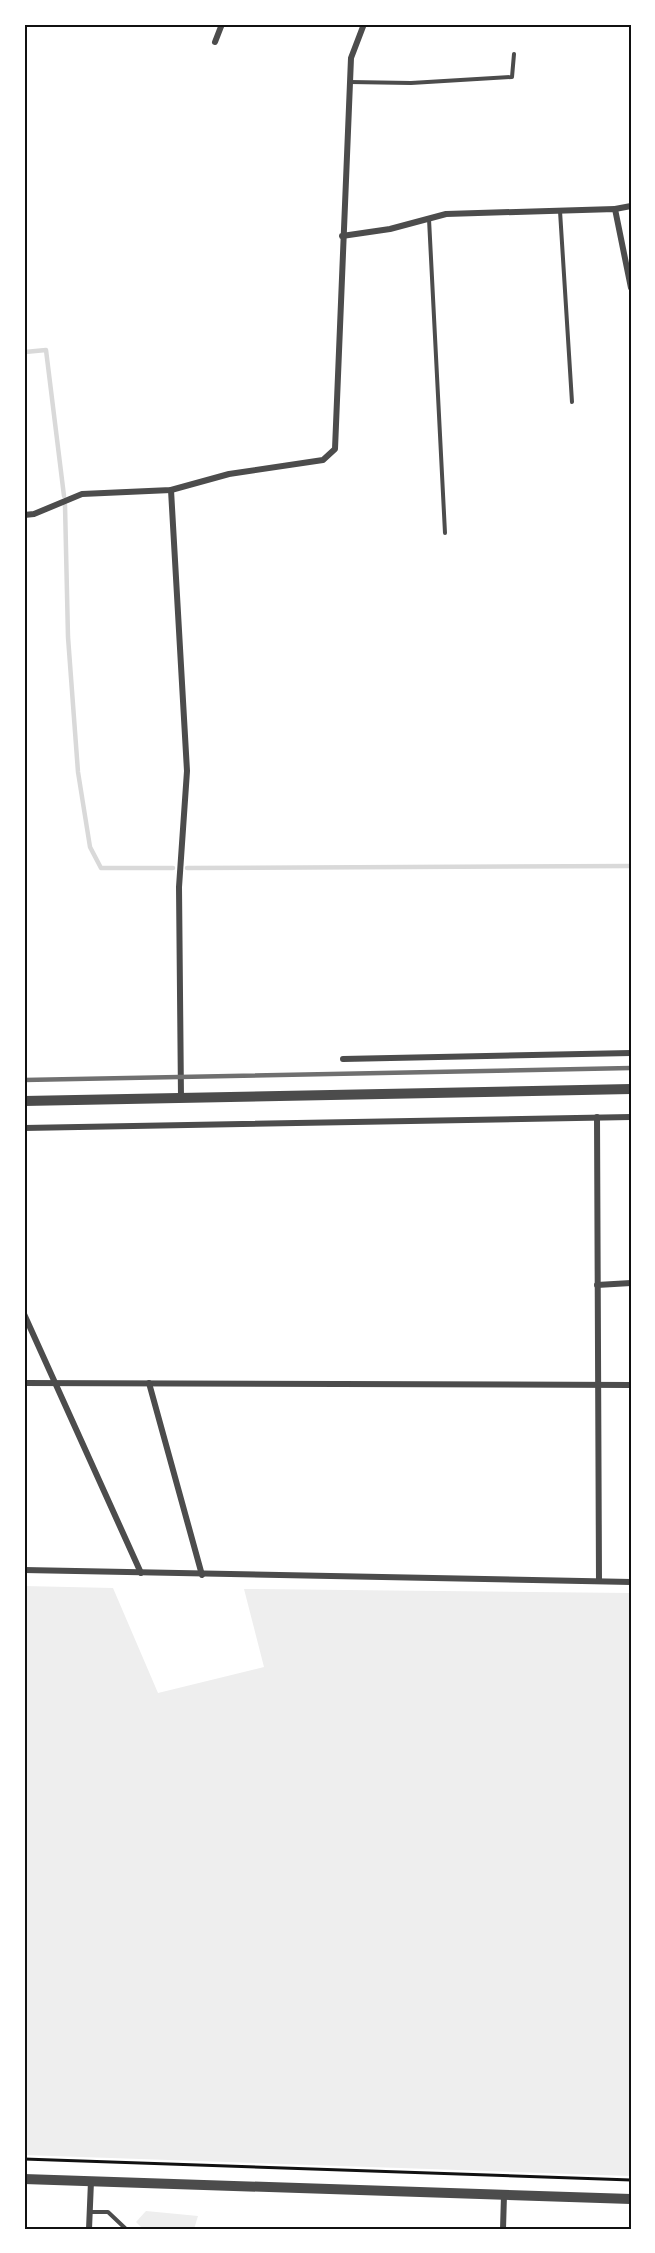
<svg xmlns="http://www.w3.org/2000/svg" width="655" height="2253" font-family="'IBM Plex Sans',sans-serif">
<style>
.green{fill:#eee}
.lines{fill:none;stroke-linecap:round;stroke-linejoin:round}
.stream{stroke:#d9d9d9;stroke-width:4.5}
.path{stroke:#111;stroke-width:3}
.service{stroke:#4c4c4c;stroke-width:4}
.minor{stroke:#4c4c4c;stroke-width:6}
.tertiary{stroke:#4c4c4c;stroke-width:10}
.rail{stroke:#707070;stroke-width:4.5}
.neatline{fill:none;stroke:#111;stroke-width:2}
</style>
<rect width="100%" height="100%" fill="#fff"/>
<g class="green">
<path d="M24,1586l89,2 45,105 106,-26 -20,-78 387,4v583l-607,-21z"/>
<path d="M146,2211l52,5 -4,13h-51l-7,-7z"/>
</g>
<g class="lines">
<g class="stream">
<path d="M25,352l21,-2 18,146"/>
<path d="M65,505l3,132 10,135 12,75 11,21h72"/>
<path d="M187,868l444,-2"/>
</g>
<path class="path" d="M24,2159l607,21"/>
<g class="service">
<path d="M350,82l61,1 101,-6 2,-23"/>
<path d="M560,211l12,191"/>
<path d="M429,219l16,314"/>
<path d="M90,2212h18l18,17"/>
</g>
<g class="minor">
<path d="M215,42l7,-18"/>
<path d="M615,209l16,-3"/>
<path d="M342,236l48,-7 56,-15 169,-5 16,79"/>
<path d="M171,490l16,281 -8,116 2,211"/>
<path d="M24,515l10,-1 48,-20 89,-4 58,-16 94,-14 12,-11 16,-391 13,-34"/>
<path d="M343,1059l288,-6"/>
<path d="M597,1117l2,464"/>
<path d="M24,1128l607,-11"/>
<path d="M597,1285l34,-2"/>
<path d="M24,1314l117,259"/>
<path d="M24,1383l607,2"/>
<path d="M149,1383l53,192"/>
<path d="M24,1570l607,12"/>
<path d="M89,2229l2,-48"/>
<path d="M503,2229l1,-34"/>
</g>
<g class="tertiary">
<path d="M24,1101l607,-12"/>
<path d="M24,2179l607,20"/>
</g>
<path class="rail" d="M24,1080l607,-12"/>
</g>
<rect width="655" height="2253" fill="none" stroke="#ffffff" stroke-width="51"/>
<rect x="26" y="26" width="604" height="2202" class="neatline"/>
</svg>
